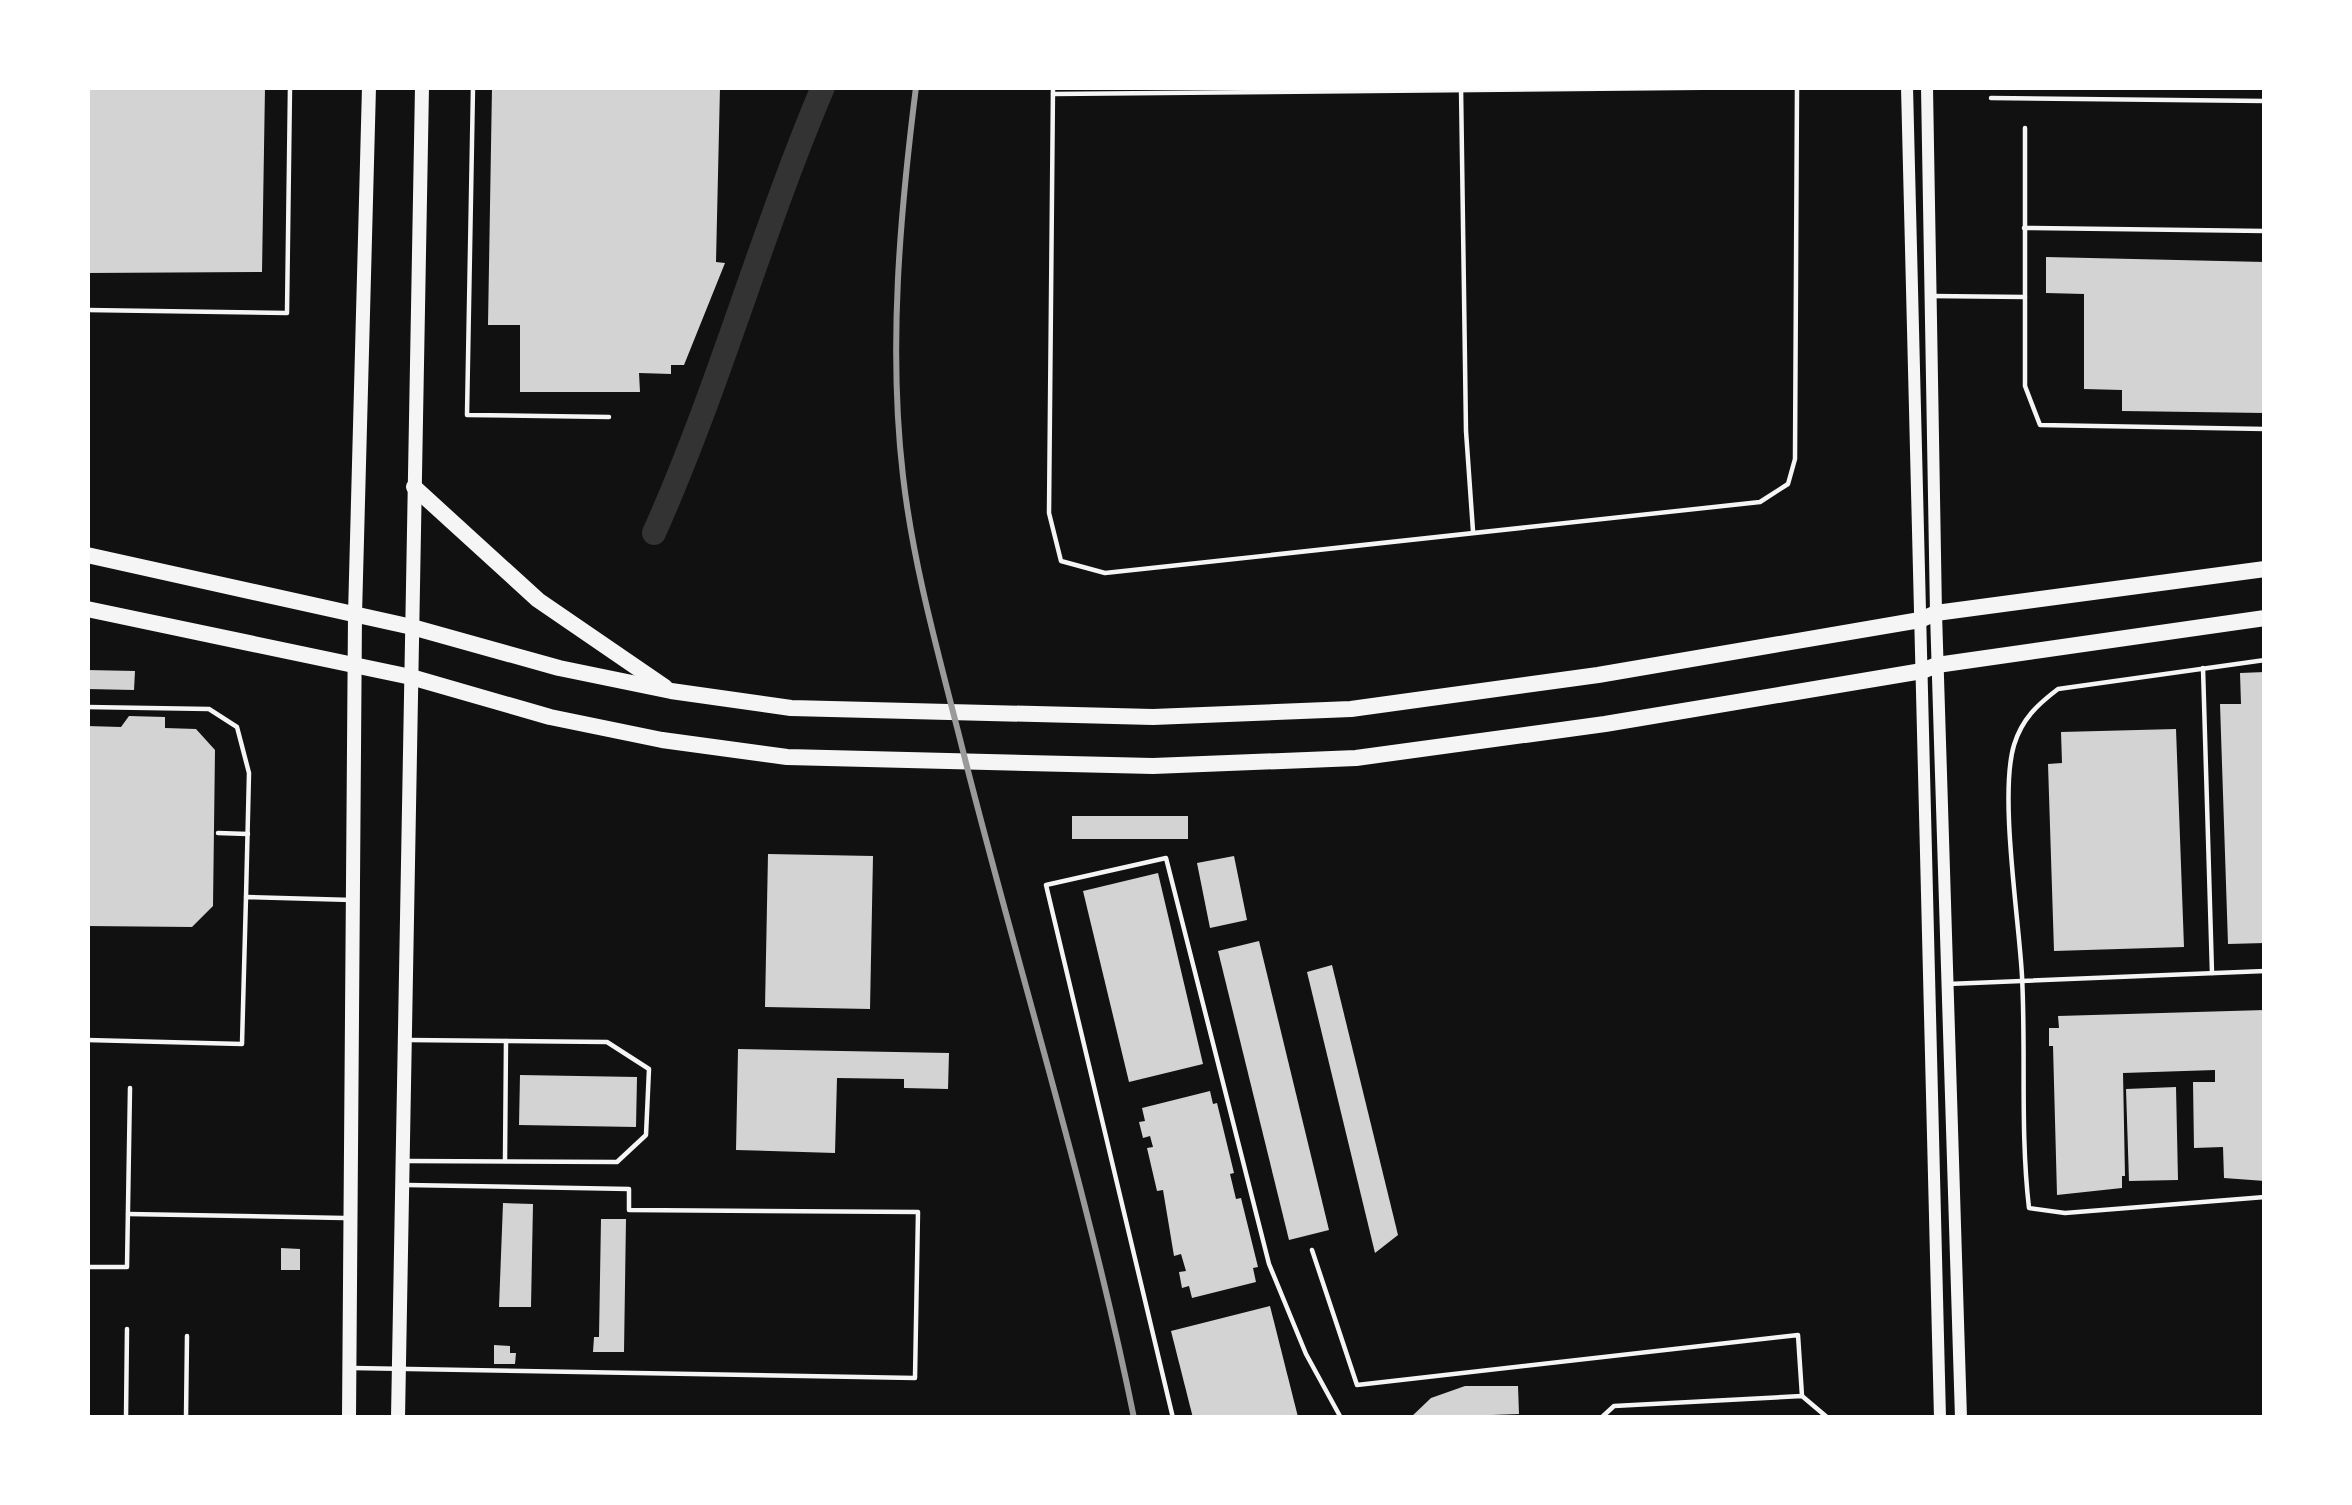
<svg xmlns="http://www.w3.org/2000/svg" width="2352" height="1505" font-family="'Alegreya Sans',sans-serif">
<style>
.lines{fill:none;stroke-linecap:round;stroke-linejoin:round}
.canal{stroke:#333;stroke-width:24}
.building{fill:#d3d3d3}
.service{stroke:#f5f5f5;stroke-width:4.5}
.tertiary{stroke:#f5f5f5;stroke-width:12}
.secondary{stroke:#f5f5f5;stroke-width:14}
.primary{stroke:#f5f5f5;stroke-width:16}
.rail{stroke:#9a9a9a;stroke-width:6}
</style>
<rect width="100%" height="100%" fill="#111"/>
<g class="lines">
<path class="canal" d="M654,533c65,-145 107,-300 169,-446"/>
</g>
<g class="building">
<path d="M87,87h178l-3,185 -175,1z"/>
<path d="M492,87h228l-4,175 9,1 -41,102h-13v9l-32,-1 1,19h-120v-67h-32z"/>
<path d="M2046,257l219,5v151l-143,-2v-21l-38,-1v-95l-38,-1z"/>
<path d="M87,670l48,1 -1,19 -47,-1z"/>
<path d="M2265,672v271l-37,1 -8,-240h21l-1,-31z"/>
<path d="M129,716l36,1v11l31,1 19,21 -2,156 -21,21 -105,-1v-200l34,1z"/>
<path d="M2176,729l8,218 -130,4 -6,-187 14,-1 -1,-31z"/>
<rect x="1072" y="816" width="116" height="23"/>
<path d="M768,854l105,2 -3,153 -105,-2z"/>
<path d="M1234,856l13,64 -37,8 -13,-65z"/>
<path d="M1158,873l45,191 -74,18 -46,-191z"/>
<path d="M1259,941l70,289 -40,10 -71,-289z"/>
<path d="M1332,965l66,270 -23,18 -68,-281z"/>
<path d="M2265,1010v171l-41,-3 -1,-31 -29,1 -1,-66h22v-12l-92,3 2,103h-3v12l-65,7 -4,-149h-4v-18h10l-1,-12z"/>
<path d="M738,1049l211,4 -1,36 -44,-1v-9l-67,-1 -2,75 -99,-3z"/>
<path d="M520,1075l117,2 -1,50 -117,-2z"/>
<path d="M2176,1087l2,93 -49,1 -3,-92z"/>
<path d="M1210,1091l3,13 4,-1 17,70 -4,1 6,25 5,-1 17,69 -5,1 3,14 -64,16 -3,-12 -7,2 -3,-16 7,-1 -5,-17 -7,2 -11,-66 -6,1 -10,-43 6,-1 -3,-11 -7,2 -4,-16 6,-1 -3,-13z"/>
<path d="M503,1203l30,1 -2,103h-32z"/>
<path d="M601,1219h25l-2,133h-31l1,-15h5z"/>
<path d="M281,1248l19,1v21h-19z"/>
<path d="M1270,1306l28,111 -105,1 -22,-87z"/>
<path d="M494,1345l16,1v7h6l-1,11h-21z"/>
<path d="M1465,1386h53l1,28 -109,4 21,-20z"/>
</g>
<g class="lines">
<g class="service">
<path d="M473,87l-6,328 142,2"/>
<path d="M1053,87l-4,426 12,48 44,12 655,-71 28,-18 7,-25 2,-372"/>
<path d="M1461,87l5,344 7,100"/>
<path d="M1053,94l732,-7"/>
<path d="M1991,98l274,3"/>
<path d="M2025,128v258l15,39 225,4"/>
<path d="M2024,228l241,3"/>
<path d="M1931,296l94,1"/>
<path d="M87,310l200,3 3,-226"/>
<path d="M2265,660l-207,29c-21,16 -36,30 -44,56 -15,50 5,174 8,231 4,77 -2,155 7,232l36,5 200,-16"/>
<path d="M2203,668l9,305"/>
<path d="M87,707l122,2 28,18 12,46 -3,124"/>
<path d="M218,833l30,1"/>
<path d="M1948,984l317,-13"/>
<path d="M87,1040l155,4 4,-147 106,3"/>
<path d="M407,1161l210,1 29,-27 3,-66 -42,-27 -199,-2"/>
<path d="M505,1161l1,-120"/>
<path d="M128,1214l216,4"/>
<path d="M1312,1250l45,135 441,-50 4,61"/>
<path d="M87,1267h40l3,-179"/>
<path d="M352,1368l563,10 3,-166 -289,-2v-21l-222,-4"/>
<path d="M126,1418l1,-89"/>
<path d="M186,1418l1,-82"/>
<path d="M1173,1418l-127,-533 120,-27 103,406 37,90 35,64"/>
<path d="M1601,1418l13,-12 188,-10 26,22"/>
</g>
<g class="tertiary">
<path d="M1907,87l33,1331"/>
<path d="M1927,87l9,526 25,805"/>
</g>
<g class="secondary">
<path d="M349,1418l6,-803 14,-528"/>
<path d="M398,1418l24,-1331"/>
</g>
<g class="primary">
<path d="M414,487l124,113 127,87"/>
<path d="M87,555l325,72 147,41 112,23 120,17 362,9 198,-8 247,-34 322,-55 16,-7 329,-44"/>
<path d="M87,609l324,68 139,40 112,23 125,17 366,9 203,-8 249,-34 317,-53 15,-6 328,-47"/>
</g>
<path class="rail" d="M916,87c-16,127 -28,261 -13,389 11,96 39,190 62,283 56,220 124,437 169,659"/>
</g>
<rect width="2352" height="1505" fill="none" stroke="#ffffff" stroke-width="180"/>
</svg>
